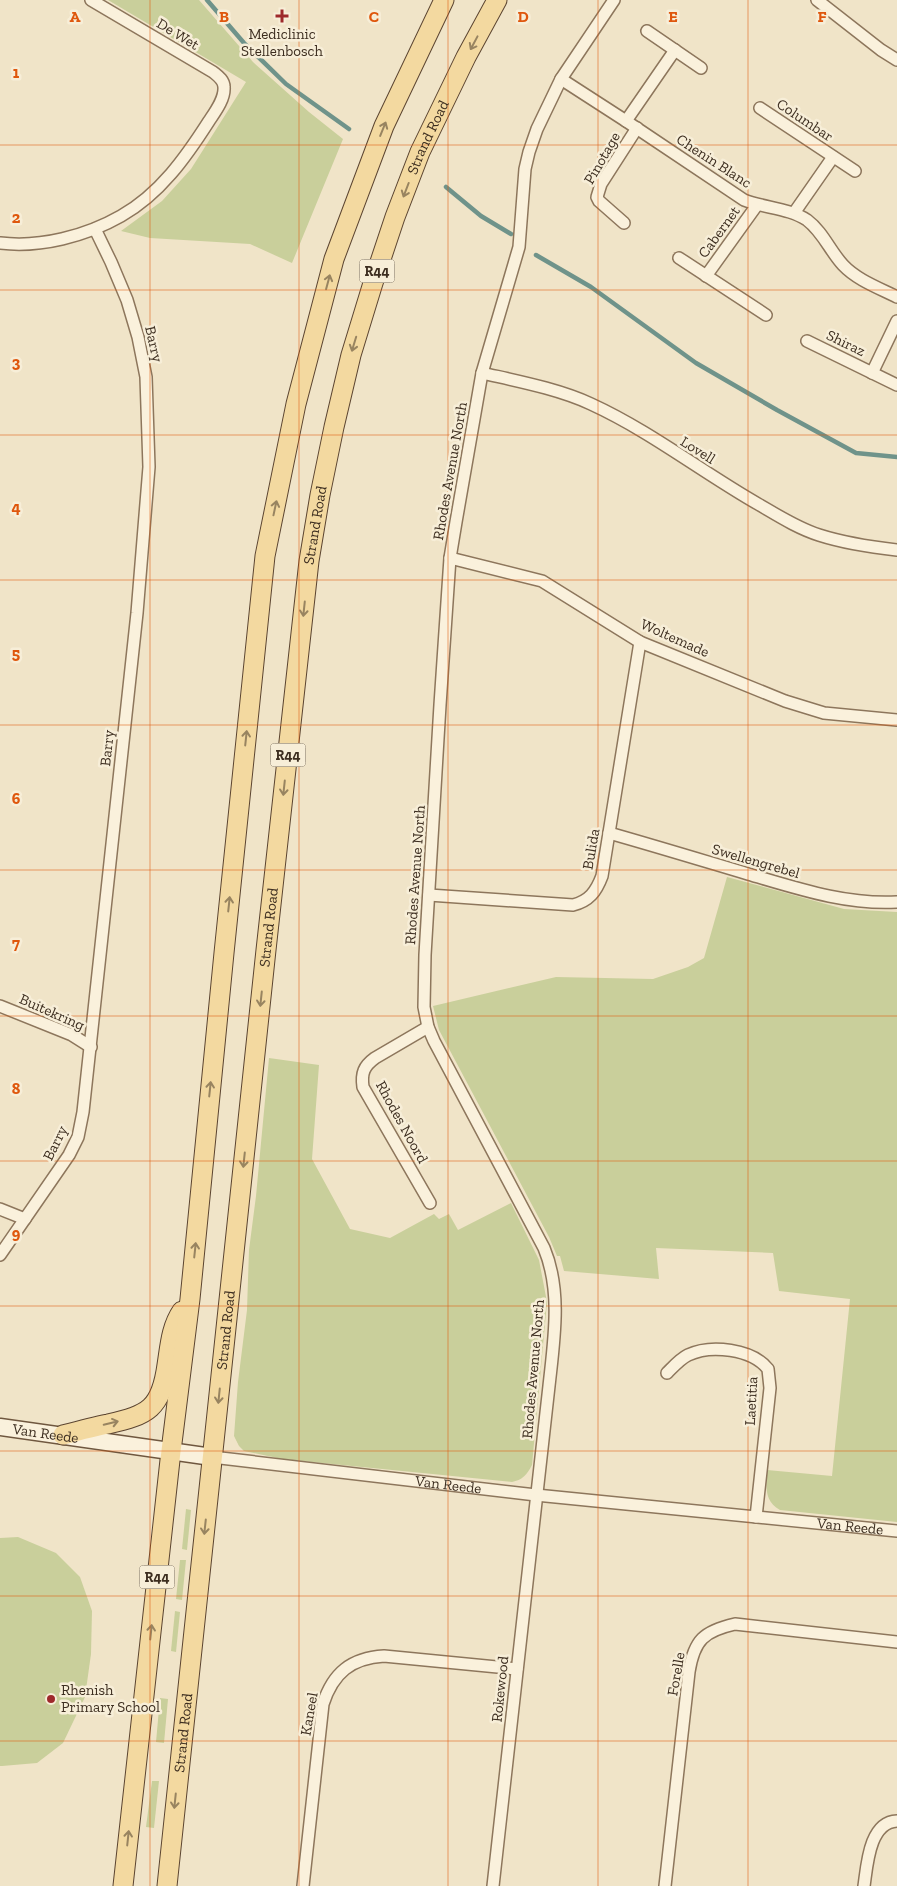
<svg xmlns="http://www.w3.org/2000/svg" width="897" height="1886" font-family="'Zilla Slab',serif">
<style>
.green{fill:#c9cf9b}
.lines{fill:none;stroke-linecap:round;stroke-linejoin:round}
.stream{stroke:#6f938a;stroke-width:4.5}
.street-casing{stroke:#8d765c;stroke-width:14}
.secondary-casing{stroke:#6f573f;stroke-width:19}
.primary-casing{stroke:#5b4430;stroke-width:21}
.street{stroke:#faf1dc;stroke-width:11}
.secondary{stroke:#faf1dc;stroke-width:16}
.primary{stroke:#f3d9a0;stroke-width:19}
.oneway{stroke:#988460}
.grid{fill:none;stroke:#df570d;stroke-width:1;stroke-opacity:0.55}
.poi-dot{fill:#9e2a2b;stroke:#f7eed8;stroke-width:2}
.labels{text-anchor:middle;dominant-baseline:central;stroke-width:5;stroke-linejoin:round;paint-order:stroke}
.shield{fill:#f7eed8;stroke:#756857;stroke-width:1}
.shield-label{font-size:14px;font-weight:bold;fill:#3d2e20}
.street-label{font-size:15px;fill:#3d2e20;stroke:#f7eed8}
.poi-label{font-size:15px;fill:#3d2e20;stroke:#f7eed8}
.grid-label{font-size:16px;text-anchor:middle;font-weight:bold;fill:#df570d;stroke:#f7eed8;stroke-width:5;stroke-linejoin:round;paint-order:stroke}
</style>
<rect width="100%" height="100%" fill="#f0e4c8"/>
<g class="green">
<path d="M108,0h91l54,62 56,50 34,27 -51,124 -42,-19 -100,-6 -29,-7 41,-30 29,-32 55,-87z"/>
<path d="M727,877l117,32 53,3v610l-117,-12c-16,-9 -14,-24 -13,-40l65,6 18,-177 -71,-8 -6,-38 -117,-5 3,31 -95,-8 -4,-15h-3l-8,-19 -110,-207 -6,-24 123,-29 97,2 35,-12 16,-9z"/>
<path d="M269,1058l50,7 -7,94 38,70 40,9 44,-24 5,5 10,-5 9,16 53,-27 28,57 8,42 -15,163c-5,10 -10,15 -20,17l-230,-23 -38,-8 -5,-5 -5,-10 4,-54 9,-72 2,-60 7,-54z"/>
<path d="M186,1509l5,1 -4,40 -5,-1z"/>
<path d="M18,1537l38,16 24,24 12,34 -1,43 -6,43 -22,46 -26,20 -35,3h-2v-228z"/>
<path d="M180,1560h6l-4,40 -6,-1z"/>
<path d="M175,1611l5,1 -4,40 -5,-1z"/>
<path d="M160,1698l8,1 -4,44 -8,-1z"/>
<path d="M152,1781h7l-5,47 -8,-1z"/>
</g>
<g class="lines">
<g class="stream">
<path d="M207,0l37,43 42,41 63,45"/>
<path d="M446,187l35,29 30,18"/>
<path d="M536,255l55,32 105,76 81,47 79,43 41,4"/>
</g>
<g class="street-casing">
<g id="street">
<path d="M817,0l64,50 16,10"/>
<path d="M647,31l54,37"/>
<path d="M561,79l65,42 118,79c20,8 45,8 63,20 16,12 23,31 36,45 14,15 36,23 54,32"/>
<path d="M760,108l95,63"/>
<path d="M626,121l49,-71"/>
<path d="M794,213l39,-56"/>
<path d="M624,223l-25,-22 -2,-4 4,-13 36,-56"/>
<path d="M0,243c40,5 86,-7 121,-27 39,-22 65,-59 88,-95 6,-9 16,-22 15,-34 0,-7 -6,-11 -11,-15l-122,-72"/>
<path d="M679,258l87,57"/>
<path d="M706,276l51,-71"/>
<path d="M807,341l90,44"/>
<path d="M482,373c35,8 77,16 109,31 59,27 111,68 167,100 19,11 39,24 61,31 25,8 51,12 78,15"/>
<path d="M872,373l25,-52"/>
<path d="M450,558l92,23 98,61 145,59 39,12 73,7"/>
<path d="M609,833c46,13 92,27 139,41 48,14 98,31 149,28"/>
<path d="M429,895l144,10c16,-4 23,-13 29,-29l38,-234"/>
<path d="M0,1006l72,29 19,12"/>
<path d="M428,1027l-53,31c-11,8 -14,15 -12,29l67,116"/>
<path d="M0,1209l25,10"/>
<path d="M0,1255l69,-100 9,-18 5,-25 54,-499 12,-146 -3,-90 -8,-40 -11,-37 -16,-38 -16,-33"/>
<path d="M667,1373c7,-7 13,-14 21,-18 23,-11 64,-6 80,14l2,19 -14,129"/>
<path id="s1" d="M212,1457l324,38 361,36"/>
<path d="M303,1886l20,-182c10,-31 28,-46 61,-48l133,13"/>
<path d="M493,1886l56,-500c5,-46 13,-95 -5,-138l-110,-207 -6,-14 -4,-20 1,-52 15,-250 10,-147 6,-36 26,-149 37,-126 6,-78 4,-17 8,-23 24,-50 53,-79"/>
<path d="M665,1886l24,-214c5,-32 15,-41 46,-48l162,18"/>
<path d="M864,1886c3,-20 5,-64 33,-65"/>
</g>
</g>
<g class="secondary-casing">
<g id="secondary">
<path id="s2" d="M0,1427l212,30"/>
</g>
</g>
<g class="primary-casing">
<g id="primary">
<path d="M63,1435c15,-4 30,-8 45,-11 40,-9 53,-15 59,-59 3,-19 4,-38 15,-54"/>
<path d="M123,1886l48,-435 19,-152 34,-346 41,-397 31,-152 38,-145 50,-133 60,-126"/>
<path id="s3" d="M167,1886l99,-936 43,-389 11,-66 14,-68 17,-72 22,-72 22,-66 25,-65 46,-95 31,-57"/>
</g>
</g>
<use href="#street" class="street"/>
<use href="#secondary" class="secondary"/>
<use href="#primary" class="primary"/>
</g>
<defs><path id="oneway-shaft" d="M-6 0H5M1.5-3L5.5 0L1.5 3" fill="none" stroke-width="1.6" stroke-linecap="round" stroke-linejoin="round" transform="scale(1.25)"/></defs>
<g class="oneway">
<use href="#oneway-shaft" transform="translate(474 43) rotate(118)"/>
<use href="#oneway-shaft" transform="translate(383 129) rotate(-68)"/>
<use href="#oneway-shaft" transform="translate(406 190) rotate(111)"/>
<use href="#oneway-shaft" transform="translate(328 282) rotate(-75)"/>
<use href="#oneway-shaft" transform="translate(354 344) rotate(107)"/>
<use href="#oneway-shaft" transform="translate(275 508) rotate(-78)"/>
<use href="#oneway-shaft" transform="translate(304 609) rotate(96)"/>
<use href="#oneway-shaft" transform="translate(246 738) rotate(-84)"/>
<use href="#oneway-shaft" transform="translate(284 788) rotate(96)"/>
<use href="#oneway-shaft" transform="translate(229 904) rotate(-84)"/>
<use href="#oneway-shaft" transform="translate(261 999) rotate(96)"/>
<use href="#oneway-shaft" transform="translate(210 1089) rotate(-84)"/>
<use href="#oneway-shaft" transform="translate(244 1160) rotate(96)"/>
<use href="#oneway-shaft" transform="translate(195 1250) rotate(-84)"/>
<use href="#oneway-shaft" transform="translate(219 1396) rotate(96)"/>
<use href="#oneway-shaft" transform="translate(111 1423) rotate(-13)"/>
<use href="#oneway-shaft" transform="translate(205 1527) rotate(96)"/>
<use href="#oneway-shaft" transform="translate(151 1632) rotate(-84)"/>
<use href="#oneway-shaft" transform="translate(175 1801) rotate(96)"/>
<use href="#oneway-shaft" transform="translate(128 1838) rotate(-84)"/>
</g>
<path class="grid" d="M150,0v1886M299,0v1886M448,0v1886M598,0v1886M748,0v1886M0,145h897M0,290h897M0,435h897M0,580h897M0,725h897M0,870h897M0,1016h897M0,1161h897M0,1306h897M0,1451h897M0,1596h897M0,1741h897"/>
<g class="poi-dot">
<path d="M279.5 8.5h5v5h5v5h-5v5h-5v-5h-5v-5h5z"/>
<circle cx="51" cy="1699" r="5"/>
</g>
<g class="labels">
<g class="shield">
<rect x="359.5" y="259.5" width="35" height="23" rx="4"/>
<rect x="270.5" y="743.5" width="35" height="23" rx="4"/>
<rect x="139.5" y="1565.5" width="35" height="23" rx="4"/>
</g>
<g class="shield-label">
<text x="377" y="271">R44</text>
<text x="288" y="755">R44</text>
<text x="157" y="1577">R44</text>
</g>
<g class="street-label">
<text transform="translate(178 34) rotate(31)">De Wet</text>
<text transform="translate(805 120) rotate(34)">Columbar</text>
<text stroke="none"><textPath href="#s3" startOffset="1774">Strand Road</textPath></text>
<text transform="translate(602 158) rotate(-60)">Pinotage</text>
<text transform="translate(714 161) rotate(33)">Chenin Blanc</text>
<text transform="translate(719 232) rotate(-54)">Cabernet</text>
<text transform="translate(846 343) rotate(26)">Shiraz</text>
<text transform="translate(154 344) rotate(77)">Barry</text>
<text transform="translate(698 450) rotate(32)">Lovell</text>
<text transform="translate(450 471) rotate(-80)">Rhodes Avenue North</text>
<text stroke="none"><textPath href="#s3" startOffset="1369">Strand Road</textPath></text>
<text transform="translate(675 638) rotate(24)">Woltemade</text>
<text transform="translate(107 748) rotate(-84)">Barry</text>
<text transform="translate(591 849) rotate(-80)">Bulida</text>
<text transform="translate(756 861) rotate(16)">Swellengrebel</text>
<text transform="translate(415 875) rotate(-86)">Rhodes Avenue North</text>
<text stroke="none"><textPath href="#s3" startOffset="964">Strand Road</textPath></text>
<text transform="translate(52 1012) rotate(24)">Buitekring</text>
<text transform="translate(402 1122) rotate(61)">Rhodes Noord</text>
<text transform="translate(55 1143) rotate(-64)">Barry</text>
<text stroke="none"><textPath href="#s3" startOffset="559">Strand Road</textPath></text>
<text transform="translate(533 1369) rotate(-85)">Rhodes Avenue North</text>
<text transform="translate(751 1401) rotate(-87)">Laetitia</text>
<text stroke="none"><textPath href="#s2" startOffset="46">Van Reede</textPath></text>
<text stroke="none"><textPath href="#s1" startOffset="238">Van Reede</textPath></text>
<text stroke="none"><textPath href="#s1" startOffset="642">Van Reede</textPath></text>
<text transform="translate(676 1674) rotate(-80)">Forelle</text>
<text transform="translate(500 1689) rotate(-84)">Rokewood</text>
<text transform="translate(309 1714) rotate(-80)">Kaneel</text>
<text stroke="none"><textPath href="#s3" startOffset="154">Strand Road</textPath></text>
</g>
<g class="poi-label">
<text x="282" y="34">Mediclinic<tspan x="282" dy="17">Stellenbosch</tspan></text>
<text x="61" y="1690" text-anchor="start">Rhenish<tspan x="61" dy="17">Primary School</tspan></text>
</g>
</g>
<g class="grid-label">
<text x="75" y="22">A</text>
<text x="224" y="22">B</text>
<text x="374" y="22">C</text>
<text x="523" y="22">D</text>
<text x="673" y="22">E</text>
<text x="822" y="22">F</text>
<text x="16" y="78">1</text>
<text x="16" y="223">2</text>
<text x="16" y="368">3</text>
<text x="16" y="513">4</text>
<text x="16" y="659">5</text>
<text x="16" y="804">6</text>
<text x="16" y="949">7</text>
<text x="16" y="1094">8</text>
<text x="16" y="1239">9</text>
</g>
</svg>
